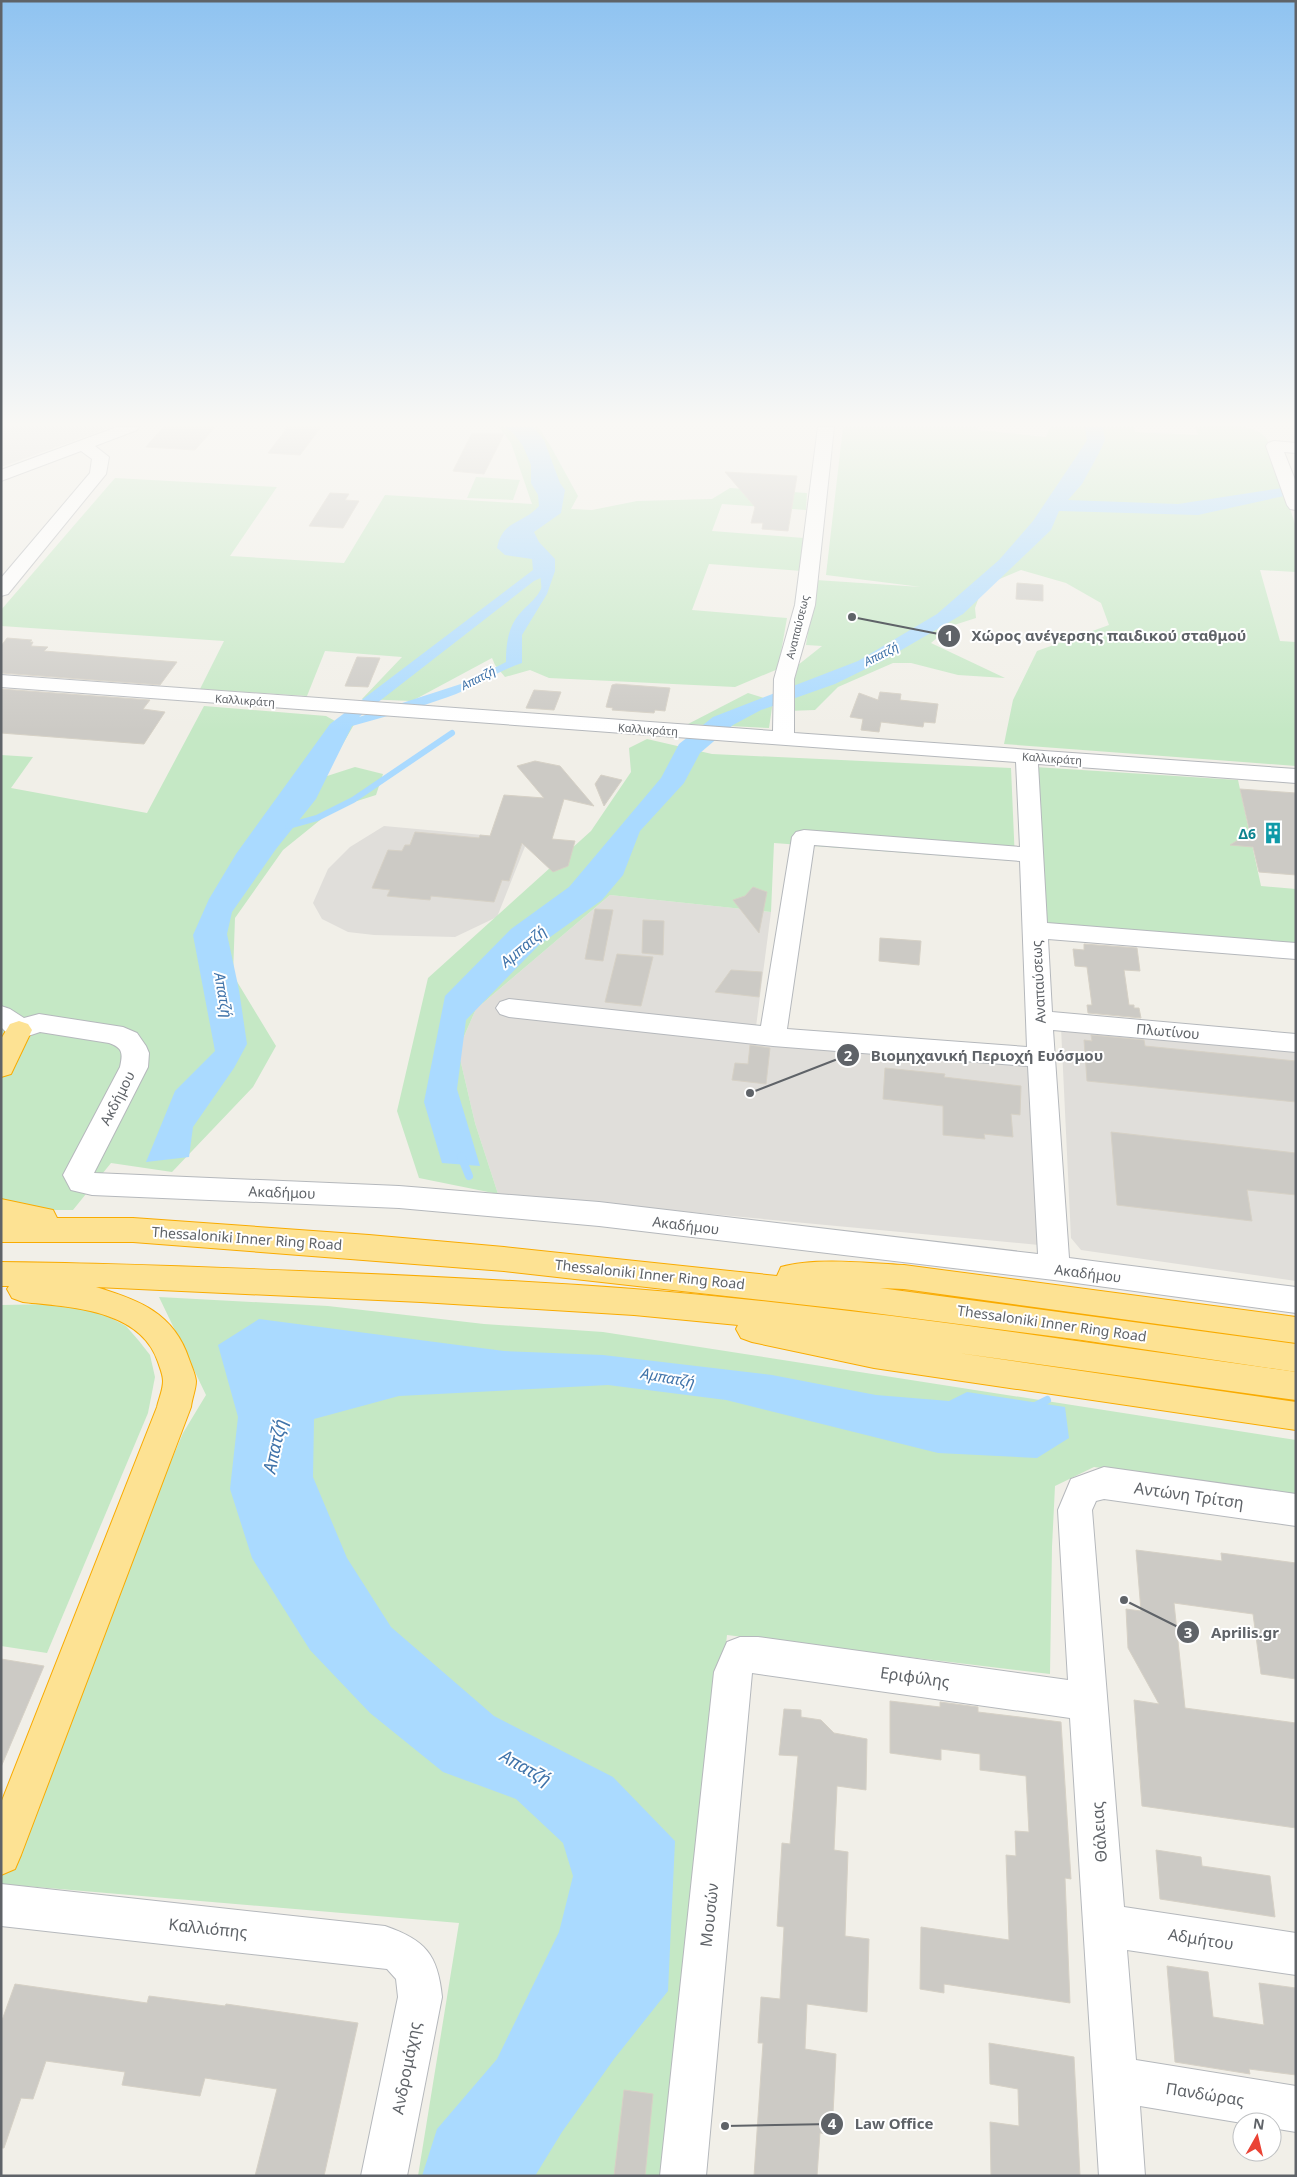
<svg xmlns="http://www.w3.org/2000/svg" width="1297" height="2177" font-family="'Noto Sans',sans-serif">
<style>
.industrial{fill:#e0deda}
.green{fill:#c5e8c5}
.water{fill:#aadaff;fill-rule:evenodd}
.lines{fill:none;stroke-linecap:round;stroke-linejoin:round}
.stream-far2{stroke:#aadaff;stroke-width:4.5}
.stream-far1{stroke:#aadaff;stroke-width:6}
.stream{stroke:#aadaff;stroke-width:8}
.building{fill:#cccac5;stroke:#d6d1c6}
.minor-casing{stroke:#b5b8bc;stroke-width:2}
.highway-casing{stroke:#f9ab00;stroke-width:2}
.minor{fill:#fff;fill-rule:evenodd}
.highway{fill:#fde293;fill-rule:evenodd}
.labels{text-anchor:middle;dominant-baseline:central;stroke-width:4;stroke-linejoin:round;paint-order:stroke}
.far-street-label{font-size:11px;fill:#5f6368;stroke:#fff}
.far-water-label{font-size:12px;font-style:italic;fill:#4174aa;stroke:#fff}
.culture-label{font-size:14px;font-weight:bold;fill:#0d838f;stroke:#fff;text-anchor:end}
.street-label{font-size:14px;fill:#5f6368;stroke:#fff}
.water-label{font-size:15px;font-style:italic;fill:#4174aa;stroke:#fff}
.near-street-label{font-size:16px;fill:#5f6368;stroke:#fff}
.near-water-label{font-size:18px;font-style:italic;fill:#4174aa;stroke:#fff}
.leader{fill:none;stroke:#5f6368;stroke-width:2}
.callout-dot{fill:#5f6368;stroke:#fff;stroke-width:2}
.mark-label{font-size:15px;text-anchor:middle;font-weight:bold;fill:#fff}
.callout-label{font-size:15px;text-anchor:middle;font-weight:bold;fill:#5f6368;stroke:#fff;stroke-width:4;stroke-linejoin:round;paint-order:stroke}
</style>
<rect width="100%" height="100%" fill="#f1efe8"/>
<g class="industrial">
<path d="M1,427h111l-111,40z"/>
<path d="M384,826l144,13 -31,78 -42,20 -81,-2 -26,-3 -26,-13 -9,-16 15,-34 22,-22z"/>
<path d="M610,895l161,17 -17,130 277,21 8,182 -541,-51 -23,-71 -17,-73 18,-41z"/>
<path d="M1061,1027l235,21v233l-215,-31 -10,-12z"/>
</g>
<g class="green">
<path d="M499,427h39l12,18 28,51 -7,13 21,1 45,-9 75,-2 18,-11 77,5 -1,17 -84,-6 -10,27 92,7 -2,33 -93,-7 -17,46 95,8 -9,51 -43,18 -186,-9 -19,-8 -25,7 -10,-12 -3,-7 -80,43 -50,-2 40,-42 -77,-6 -18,45 -107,-7 24,-48 -223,-15v-16l114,-132 162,9 -47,69 114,7 41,-68 147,9 -21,-61z"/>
<path d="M843,427h135v3l68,7 4,-10h84l1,5 63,3 -3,-8c22,0 57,-7 72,12l29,88v45l-36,-2 20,71 16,1v124l-292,-22 9,-44 24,-49 72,-26 -8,-22 -35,-20 -45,-13 -38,16 -8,22 1,10 -25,8 -20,17 74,35 -47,-3 -47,-12h-18l-55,24 -23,23 -28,1 11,-46 24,-19 -16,-1 10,-65 105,7 -95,-12z"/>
<path d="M476,477l44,3 -7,20 -46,-2z"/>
<path d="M748,693l25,8 -4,27 -81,-4z"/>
<path d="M204,706l122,10 9,5h21l-32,56 31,-10 28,7 -7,21 -41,13 -52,42 -48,68 -2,57 43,71 -23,41 -81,85 -61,-9 -38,47h-72v-455l32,2 -22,31 136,25z"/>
<path d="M647,739l65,15 299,14 4,93 -241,-18 -3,69 -161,-17 -134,114 -18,41 17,73 23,71 -79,-16 -22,-67 31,-133 163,-147 40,-59 -2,-24z"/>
<path d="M1035,767l203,13 23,106 35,3v54l-249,-20z"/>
<path d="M159,1297l169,9 156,18 119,8 693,108v55l-202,-28 -39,19 -3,61 -2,127 -323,-39 -63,541h-246l41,-253 -458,-39v-24l182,-427 23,-38z"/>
<path d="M58,1304l45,10 23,12 13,15 11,14 5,22 -7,36 -101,240 -46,-7v-341z"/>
</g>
<g class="water">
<path d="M505,427h28l11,13 16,43 5,7 -4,23 -27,19 5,10 16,17v12l-8,23 -25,41v28c-25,8 -48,25 -74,34 -31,11 -64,20 -96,29l-36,73 -40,50 -44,63 -5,22 12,56 8,54 -13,24 -41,59 -4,30 -43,5 29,-71 40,-40 -22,-116 16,-36 27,-45 94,-130 203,-154 -1,-11 -27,-4 -8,-7c6,-29 25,-23 42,-42l-1,-11 -7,-12v-18l-8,-19 -9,-12zM545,576c-4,24 -19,27 -30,44 -8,13 -9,28 -9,42l-39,20 -108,35 175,-136z"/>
<path d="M1085,427h18l2,13 -6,13 -17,31 -14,16 110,4 104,-16 2,8 -86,19 -139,-4 -8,19 -88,84 -77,45 -51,25 -74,26 -28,15 -33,28 -16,30 -44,48 -17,44 -21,25 -63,45 -73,75 -9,69 23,77 -38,-3 -18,-61 21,-106 66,-67 58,-42 92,-109 18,-34 34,-27 145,-56 79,-47 62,-54 34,-39 45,-67 9,-14z"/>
<path d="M259,1319l245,32 99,4 169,20 104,20 73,6 18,-9 98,15 4,31 -32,20 -99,-5 -212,-53 -118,-15 -209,11 -85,23 -1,58 34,81 44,69 103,89 119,61 62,64 -7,150 -54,68 -52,73 -27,44h-113l15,-47 60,-70 62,-127 14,-56 -10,-33 -47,-44 -73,-27 -73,-59 -60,-63 -58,-92 -22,-69 8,-72 -20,-72z"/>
</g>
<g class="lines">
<path class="stream-far2" d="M542,570l2,20 -2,3"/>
<path class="stream-far1" d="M288,826l29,-8 36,-18 99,-67"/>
<g class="stream">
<path d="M461,1156l8,20"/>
<path d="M1033,1407l14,-7"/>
</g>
</g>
<g class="building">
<path d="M163,427h52l-20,23 -49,-3z"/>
<path d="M288,427h33l-21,28 -32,-2z"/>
<path d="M472,433l32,1 -20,40 -31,-3z"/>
<path d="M725,472l72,4 -9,55 -26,-2 1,-6h-12l4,-16z"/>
<path d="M330,493l19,1 -4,6 14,1 -16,27 -34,-2z"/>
<path d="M1017,583l26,2v16l-27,-2z"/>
<path d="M7,638l25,2 -2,2h3l-2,4 17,1 -4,4 133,11 -17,23 -159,-12v-27z"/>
<path d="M357,657l23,1 -12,29 -23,-1z"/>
<path d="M616,684l54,4 -5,23 -10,-1 -1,3 -42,-3 1,-2 -7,-1 6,-22z"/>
<path d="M1,689l149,11 -7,9 22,3 -21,32 -143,-11z"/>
<path d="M534,690l27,2 -7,18 -28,-2z"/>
<path d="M880,692l21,2 -1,6 38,4 -3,19 -11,-1 -1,5 -42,-5 -2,10 -18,-2 2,-11 -13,-2 9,-24 19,7z"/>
<path d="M535,761l25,5 34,40 -30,-7 -12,40 23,2 -7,25 -15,6 -31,-29 -13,38 -7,-1 -8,22 -63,-6 -1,4 -43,-4 3,-6 -18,-2 16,-38 14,1 3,-6h5l5,-13 64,6 1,-3 10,1 14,-41 40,3 -27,-32z"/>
<path d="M601,775l21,5 -18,26 -9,-22z"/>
<path d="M1240,789l56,4v82l-37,-3 -6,-25 -23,-2 20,-12z"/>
<path d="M753,887l14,5 -8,41 -26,-33 12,-4z"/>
<path d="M595,909l18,1 -10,51 -18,-2z"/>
<path d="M643,920l21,1 -1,34 -21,-2z"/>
<path d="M880,938l41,3 -2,24 -40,-4z"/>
<path d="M1084,944l53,4 3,23 -16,-1 5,35h5v3h5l2,10 -53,-5 -1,-8h5l-5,-38 -12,-1 -2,-17 11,1z"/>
<path d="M617,954l36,3 -12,49 -36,-4z"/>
<path d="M731,970l31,2 -3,25 -44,-5z"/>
<path d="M1091,1035l53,5 1,6 151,15v41l-209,-21 -3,-41 8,1z"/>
<path d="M750,1045l20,3 -4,36 -34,-4 3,-17 13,1z"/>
<path d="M885,1068l60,6 -1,3 77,9 -1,29 -9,-1 2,23 -29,-3 1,5 -42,-4v-29l-60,-7z"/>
<path d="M1111,1132l185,21v42l-49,-5 5,31 -135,-16z"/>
<path d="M1136,1550l86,11 -1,-8 75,10v116l-35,-5 -8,-60 -79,-11 11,105 111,15v105l-154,-22 -8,-106 25,4 -31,-56 -2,-39 15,2z"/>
<path d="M1,1659l43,7 -43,101z"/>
<path d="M890,1701l50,6v-5l38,5v5l83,10 10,157 -6,-1 5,125 -126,-19v9l-24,-4 1,-62 88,13 -3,-85 10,1 -1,-25 14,1 -3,-56 -46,-6v-16l-39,-5v11l-51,-7z"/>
<path d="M784,1709l17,1v7l20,3 13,13 33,6 -1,51 -29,-4 -3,64 14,2 -3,84 24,3 -2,73 -60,-8 -2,45 31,5 -4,80 -12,-1 -3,43h-63l9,-133h-5l3,-46 19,2 4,-72 -7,-1 5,-83 8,1 8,-88 -19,-1z"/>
<path d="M1156,1850l45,7 1,9 68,10 5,41 -115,-18z"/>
<path d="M1167,1966l41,6 5,45 51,8 -5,-42 37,5v87l-47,-6 1,5 -75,-12z"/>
<path d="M15,1984l132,19 2,-7 76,10 1,-2 132,19 -34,153h-69l22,-87 -72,-11 -5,18 -78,-11 3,-13 -79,-11 -13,38 -12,-1 -17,50h-3v-125z"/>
<path d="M989,2043l85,14 6,119h-89l-1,-54 29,4 -1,-37 -28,-5z"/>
<path d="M624,2090l29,4 -8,82h-31z"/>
</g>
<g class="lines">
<g class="minor-casing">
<g id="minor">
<path d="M117,427h22l-2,3 -42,16 14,11 -3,17 -98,120 -7,2v-18l89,-105 2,-14 -11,-8 -80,30v-11z"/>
<path d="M818,427h16l-19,178 -21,74v54l502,36v14l-258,-19 9,159 249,20v16l-248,-20 4,73 244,22v18l-243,-22 16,228 227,29v26l-242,-33 -455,-54 -200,-18 -307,-13 -21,-5 -8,-15 57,-108c3,-14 3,-19 -11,-24l-69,-11 -21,7 -9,-3 -9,-9v-21l9,3 14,9 15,-4 84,13 14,6 9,13 3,7 -1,14 -54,106 305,13 200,16 439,52 -10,-188 -255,-20 -264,-29 -9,-3 -4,-6 4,-6 9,-3 252,27 31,-189 4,-5 8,-2 216,17 -4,-85 -1015,-75v-12l772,56 1,-52 21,-74zM814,845l206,16 7,186 -240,-18z"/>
<path d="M1274,441l22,2v10l-12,-1 12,30v28l-6,-1 -3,-4 -21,-59 2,-3z"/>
<path d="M1104,1467l192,27v32l-192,-27 -8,2 -4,9 32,397 172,26v42l-169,-25 9,110 160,26v46l-24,-4v-6l-30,1 -102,-17 5,70h-46l-29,-458 -318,-45 -46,503h-46l54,-504 13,-30 13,-5h18l310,43 -10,-170 13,-31z"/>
<path d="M1,1884l384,42c40,14 53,28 57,71l-35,179h-46l37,-179 -2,-18 -9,-10 -386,-43z"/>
</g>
</g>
<g class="highway-casing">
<g id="highway">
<path d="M19,1021l9,3 4,6 -21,44 -10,3v-38l9,-15z"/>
<path d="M1,1199l52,11 4,8h76l236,17 135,12 273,29 4,-9c32,-10 89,-4 123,-2l392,52v26l-392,-54 -24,-1 416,56v28l-214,-32 -231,-30 -347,-39 -371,-29h-132z"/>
<path d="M1,1262c116,1 231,6 346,11 96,4 192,9 287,16 222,18 442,52 662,83v28l-338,-47 338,49v28l-422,-62 -122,-26 -11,-4 -5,-9 2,-4 -104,-10 -213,-13 -325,-15c43,13 78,26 93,72 2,6 6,14 7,22 0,8 -4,17 -5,26l-170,448 -6,14 -14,6v-72l156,-396c2,-9 6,-17 6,-26 0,-6 -3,-13 -5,-19 -17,-53 -89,-55 -135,-60l-11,-4 -5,-9 2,-3h-8z"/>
</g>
</g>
<use href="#minor" class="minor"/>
<use href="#highway" class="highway"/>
</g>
<linearGradient id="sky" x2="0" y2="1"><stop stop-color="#8fc3f1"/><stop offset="0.58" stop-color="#f9f8f5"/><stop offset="1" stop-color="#f9f8f5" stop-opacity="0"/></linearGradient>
<rect width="1297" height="731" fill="url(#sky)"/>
<defs>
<g id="building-bare" transform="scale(1.725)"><path d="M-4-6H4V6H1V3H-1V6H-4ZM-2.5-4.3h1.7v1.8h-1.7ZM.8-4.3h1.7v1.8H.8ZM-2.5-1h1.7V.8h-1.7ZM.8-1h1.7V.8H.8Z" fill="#0f9aa8" stroke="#fff" stroke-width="2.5" paint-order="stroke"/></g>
</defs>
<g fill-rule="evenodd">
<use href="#building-bare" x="1273" y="833"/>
</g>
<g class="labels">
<g class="far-street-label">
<text transform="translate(797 627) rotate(-76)">Αναπαύσεως</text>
<text transform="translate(245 700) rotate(4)">Καλλικράτη</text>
<text transform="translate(648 729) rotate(4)">Καλλικράτη</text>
<text transform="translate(1052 758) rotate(4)">Καλλικράτη</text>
</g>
<g class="far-water-label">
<text transform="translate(881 654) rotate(-27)">Απατζή</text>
<text transform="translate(478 678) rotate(-27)">Απατζή</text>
</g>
<g class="culture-label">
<text x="1256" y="833">Δ6</text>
</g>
<g class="street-label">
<text transform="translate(1038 982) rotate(-93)">Αναπαύσεως</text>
<text transform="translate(1168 1031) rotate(5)">Πλωτίνου</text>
<text transform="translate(117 1098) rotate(-63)">Ακδήμου</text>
<text transform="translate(282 1192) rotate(2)">Ακαδήμου</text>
<text transform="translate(686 1225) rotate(7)">Ακαδήμου</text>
<text transform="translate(247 1238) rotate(4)">Thessaloniki Inner Ring Road</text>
<text transform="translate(1088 1273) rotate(7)">Ακαδήμου</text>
<text transform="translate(650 1274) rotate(6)">Thessaloniki Inner Ring Road</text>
<text transform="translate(1052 1323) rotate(8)">Thessaloniki Inner Ring Road</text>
</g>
<g class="water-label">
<text transform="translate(523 946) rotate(-40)">Αμπατζή</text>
<text transform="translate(224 995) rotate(80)">Απατζή</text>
<text transform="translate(668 1377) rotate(10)">Αμπατζή</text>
</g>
<g class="near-street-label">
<text transform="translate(1189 1495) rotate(8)">Αντώνη Τρίτση</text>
<text transform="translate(915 1677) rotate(8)">Εριφύλης</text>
<text transform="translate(1099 1832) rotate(-94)">Θάλειας</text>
<text transform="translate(709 1915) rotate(-84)">Μουσών</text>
<text transform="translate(208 1928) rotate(6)">Καλλιόπης</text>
<text transform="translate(1201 1939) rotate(9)">Αδμήτου</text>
<text transform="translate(406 2068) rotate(-79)">Ανδρομάχης</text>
<text transform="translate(1205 2094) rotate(9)">Πανδώρας</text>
</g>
<g class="near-water-label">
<text transform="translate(274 1446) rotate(-78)">Απατζή</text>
<text transform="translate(526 1767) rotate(29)">Απατζή</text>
</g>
</g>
<path class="leader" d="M852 617L949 636M750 1093L848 1055M1124 1600L1188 1632M725 2126L832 2124"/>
<g class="callout-dot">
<circle cx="852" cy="617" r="5"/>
<circle cx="750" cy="1093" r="5"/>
<circle cx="1124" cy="1600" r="5"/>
<circle cx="725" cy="2126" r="5"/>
<circle cx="949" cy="636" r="12"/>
<circle cx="848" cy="1055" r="12"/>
<circle cx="1188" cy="1632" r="12"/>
<circle cx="832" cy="2124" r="12"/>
</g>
<g class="mark-label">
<text x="949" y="641">1</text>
<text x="848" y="1061">2</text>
<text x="1188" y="1638">3</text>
<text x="832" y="2129">4</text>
</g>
<g class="callout-label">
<text x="1109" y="641">Χώρος ανέγερσης παιδικού σταθμού</text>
<text x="987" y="1061">Βιομηχανική Περιοχή Ευόσμου</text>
<text x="1245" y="1638">Aprilis.gr</text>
<text x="894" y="2129">Law Office</text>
</g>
<rect width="1297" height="2177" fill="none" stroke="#5f6368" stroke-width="5"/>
<g transform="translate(1257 2137) rotate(8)"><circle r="24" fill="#ffffff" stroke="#bfc1c3"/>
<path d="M0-4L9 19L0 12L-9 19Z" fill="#ea4335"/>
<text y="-8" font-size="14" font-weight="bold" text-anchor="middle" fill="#5f6368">N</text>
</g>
</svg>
